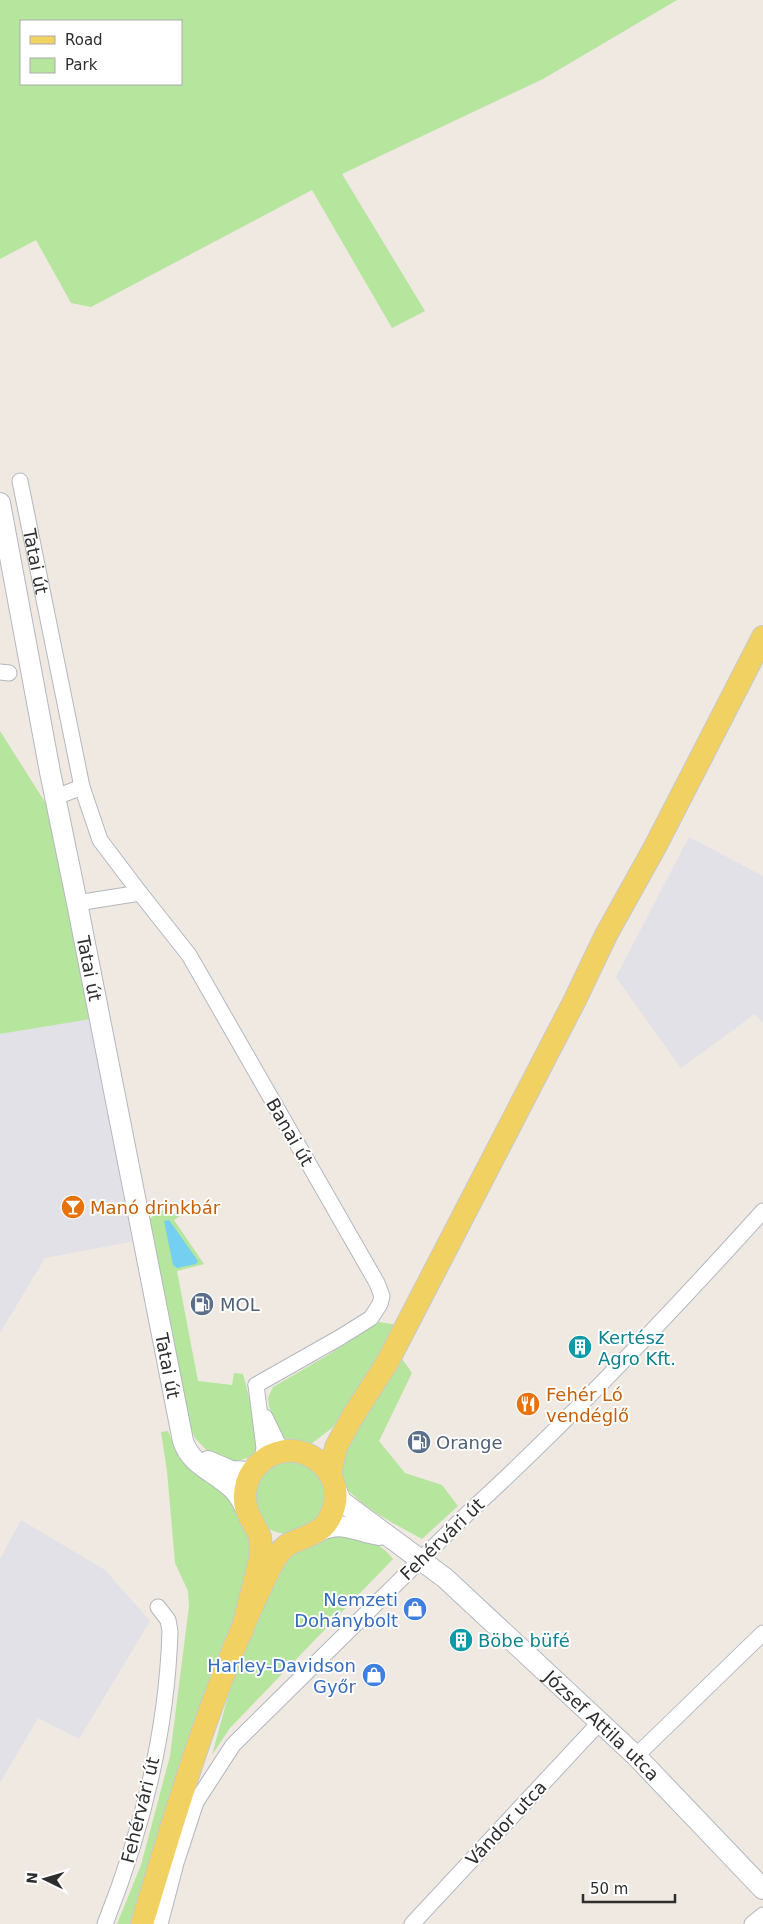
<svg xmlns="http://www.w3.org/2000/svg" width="763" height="1924" font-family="'DejaVu Sans',sans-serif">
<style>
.industrial{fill:#e3e1e8}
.green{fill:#b6e59e;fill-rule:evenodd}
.water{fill:#75cff0}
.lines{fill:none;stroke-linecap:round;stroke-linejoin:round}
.street-casing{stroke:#b4b7c1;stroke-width:17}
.secondary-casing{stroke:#b4b7c1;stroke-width:22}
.primary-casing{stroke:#c9c9c9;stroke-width:24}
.street{stroke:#fff;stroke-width:15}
.secondary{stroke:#fff;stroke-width:20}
.primary{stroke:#f2d163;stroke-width:22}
.labels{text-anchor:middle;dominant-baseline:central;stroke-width:4;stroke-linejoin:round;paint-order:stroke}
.street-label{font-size:18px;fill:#2e2e2e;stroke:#fff}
.food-label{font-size:18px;fill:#c56008;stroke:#fff;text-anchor:start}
.service-label{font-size:18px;fill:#4e5e75;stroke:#fff;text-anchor:start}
.culture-label{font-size:18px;fill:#0d838f;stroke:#fff;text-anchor:start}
.shop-label{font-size:18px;fill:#366cbe;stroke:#fff;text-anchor:end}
</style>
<rect width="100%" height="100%" fill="#efe9e1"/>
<g class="industrial">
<path d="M689,837l74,39v147l-8,-9 -74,54 -65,-91z"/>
<path d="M91,1019l44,222 -90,17 -45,75v-299z"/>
<path d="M21,1520l84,50 45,51 -71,118 -41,-21 -38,65v-224z"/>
</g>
<g class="green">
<path d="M0,0h677l-134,79 -201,95 83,137 -33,17 -80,-138 -221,117 -20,-4 -35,-63 -36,19zM21,21h160v63h-160z"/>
<path d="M0,731l50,79 41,209 -91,15z"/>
<path d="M166,1209l14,7 -6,4 30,44 -27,7 21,110 34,4 2,-12 9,1 15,58 -1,23 -23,7 -21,-5 -18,-19 -10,-23 -35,-196 6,-6z"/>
<path d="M379,1322l19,3 -21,42 -45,61 -21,16 -27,-3 -6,-9 -9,-26 -1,-8 5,-11 55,-32z"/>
<path d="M396,1350l16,23 -33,68 26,32 37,12 16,21 -36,33c-23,-13 -75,-38 -83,-64 -2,-5 -1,-11 -2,-16z"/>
<path d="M168,1431l9,22 47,35 30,56 -2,19 -116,361h-19l24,-59 29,-109 19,-150 -1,-15 -13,-28 -8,-92 -6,-39z"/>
<path d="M285,1460c7,2 16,2 22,5 6,3 10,9 13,14 21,37 -33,74 -58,43 -5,-5 -8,-25 -10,-33l12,-20z"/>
<path d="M326,1535c28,1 48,0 67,24l-163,169 -18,27 22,-81 53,-120z"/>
</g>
<path class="water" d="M169,1220l29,41 -2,3 -19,4 -4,-3 -9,-44z"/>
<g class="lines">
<g class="street-casing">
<g id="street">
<path id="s1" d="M20,481l62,306 18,53 40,53"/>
<path d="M0,672l9,1"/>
<path d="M56,797l26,-10"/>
<path d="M77,903l63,-10 49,62 188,328 5,13 -2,8 -9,14 -32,20 -83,47"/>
<path d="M256,1385l8,63 -2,12"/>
<path d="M265,1417l13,27 9,7"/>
<path d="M636,1756l127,-123"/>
<path d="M105,1924c37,-93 62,-192 65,-293l-2,-11 -10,-13"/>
<path d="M160,1924l16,-61 20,-61 37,-57 236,-233c103,-94 200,-197 294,-301"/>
<path d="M412,1924l188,-202"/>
<path d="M752,1924l11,-9"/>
</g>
</g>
<g class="secondary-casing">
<g id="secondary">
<path id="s2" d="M0,503l50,269 27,131 106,538c8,25 33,31 50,48 7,7 10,15 15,23"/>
<path d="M208,1461l23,10 21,1"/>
<path id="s3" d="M335,1487l6,14 104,77 191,178 127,133"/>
<path d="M314,1534c25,-16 40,-3 65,1"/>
</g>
</g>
<g class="primary-casing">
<g id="primary">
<path d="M330,1474l6,-27 17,-31 34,-53 188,-363 31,-65 49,-88 108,-210"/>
<path d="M142,1924c36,-120 73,-246 129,-358 5,-9 11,-19 20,-23 23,-10 38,-11 44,-41 5,-30 -25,-57 -54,-50 -11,2 -18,7 -25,15 -11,12 -14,31 -8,46 4,9 9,16 12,24 1,8 1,15 0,23l-18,71"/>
</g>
</g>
<use href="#street" class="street"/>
<use href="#secondary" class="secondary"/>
<use href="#primary" class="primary"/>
</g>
<defs>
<g id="bar-disc" transform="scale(1.25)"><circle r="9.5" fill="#e8710a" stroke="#fff"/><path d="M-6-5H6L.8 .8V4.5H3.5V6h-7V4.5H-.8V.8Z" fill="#fff"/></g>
<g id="fuel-disc" transform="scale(1.25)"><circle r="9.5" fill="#5c6f8a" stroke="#fff"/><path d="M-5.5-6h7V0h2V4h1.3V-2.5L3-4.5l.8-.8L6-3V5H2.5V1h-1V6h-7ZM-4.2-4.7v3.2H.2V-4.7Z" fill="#fff"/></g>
<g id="building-disc" transform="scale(1.25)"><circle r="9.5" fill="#0f9aa8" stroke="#fff"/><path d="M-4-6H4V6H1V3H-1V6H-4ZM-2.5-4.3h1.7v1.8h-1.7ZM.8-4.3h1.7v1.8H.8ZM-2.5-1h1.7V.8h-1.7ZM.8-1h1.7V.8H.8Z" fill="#fff"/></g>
<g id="restaurant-disc" transform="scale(1.25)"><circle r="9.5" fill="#e8710a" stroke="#fff"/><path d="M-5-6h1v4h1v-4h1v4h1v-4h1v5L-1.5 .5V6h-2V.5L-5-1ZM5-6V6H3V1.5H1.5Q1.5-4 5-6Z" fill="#fff"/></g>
<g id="shop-disc" transform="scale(1.25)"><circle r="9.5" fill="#3f7fe0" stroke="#fff"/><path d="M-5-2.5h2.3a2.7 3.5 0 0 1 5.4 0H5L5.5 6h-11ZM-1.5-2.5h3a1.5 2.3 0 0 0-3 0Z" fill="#fff"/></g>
</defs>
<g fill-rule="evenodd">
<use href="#bar-disc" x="73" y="1207"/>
<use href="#fuel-disc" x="202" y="1304"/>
<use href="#building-disc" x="580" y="1347"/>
<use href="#restaurant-disc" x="528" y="1404"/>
<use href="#fuel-disc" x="419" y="1442"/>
<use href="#shop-disc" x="415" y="1609"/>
<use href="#building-disc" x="461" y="1640"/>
<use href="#shop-disc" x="374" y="1675"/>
</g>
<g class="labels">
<g class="street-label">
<text stroke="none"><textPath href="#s1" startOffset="82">Tatai út</textPath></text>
<text stroke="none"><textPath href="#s2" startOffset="474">Tatai út</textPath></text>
<text transform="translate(290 1132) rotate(60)">Banai út</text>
<text stroke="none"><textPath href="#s2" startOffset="879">Tatai út</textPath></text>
<text transform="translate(442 1539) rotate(-44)">Fehérvári út</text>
<text stroke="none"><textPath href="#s3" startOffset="360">József Attila utca</textPath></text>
<text transform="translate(140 1810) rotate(-76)">Fehérvári út</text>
<text transform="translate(506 1823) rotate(-47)">Vándor utca</text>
</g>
<g class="food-label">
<text x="90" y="1207">Manó drinkbár</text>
<text x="546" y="1394">Fehér Ló<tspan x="546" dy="21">vendéglő</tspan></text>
</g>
<g class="service-label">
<text x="220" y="1304">MOL</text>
<text x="436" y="1442">Orange</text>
</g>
<g class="culture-label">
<text x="598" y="1337">Kertész<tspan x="598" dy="21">Agro Kft.</tspan></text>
<text x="478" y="1640">Böbe büfé</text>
</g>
<g class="shop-label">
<text x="398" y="1599">Nemzeti<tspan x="398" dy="21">Dohánybolt</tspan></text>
<text x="356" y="1665">Harley-Davidson<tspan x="356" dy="21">Győr</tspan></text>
</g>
</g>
<rect x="20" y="20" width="162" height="65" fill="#ffffff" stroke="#ababab"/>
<rect x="30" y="36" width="25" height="8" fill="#f2d163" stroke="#ababab"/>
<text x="65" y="45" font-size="15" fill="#2e2e2e">Road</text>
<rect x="30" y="58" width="25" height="15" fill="#b6e59e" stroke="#ababab"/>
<text x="65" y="70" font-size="15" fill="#2e2e2e">Park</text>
<g transform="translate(45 1879) rotate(275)" stroke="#ffffff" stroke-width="4" paint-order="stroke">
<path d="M0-4L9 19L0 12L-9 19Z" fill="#2e2e2e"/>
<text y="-8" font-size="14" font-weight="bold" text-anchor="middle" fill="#2e2e2e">N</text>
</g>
<path d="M583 1894v8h92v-8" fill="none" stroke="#2e2e2e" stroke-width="2.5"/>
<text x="590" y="1894" font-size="15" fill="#2e2e2e" stroke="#ffffff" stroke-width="4" paint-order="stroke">50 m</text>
</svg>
